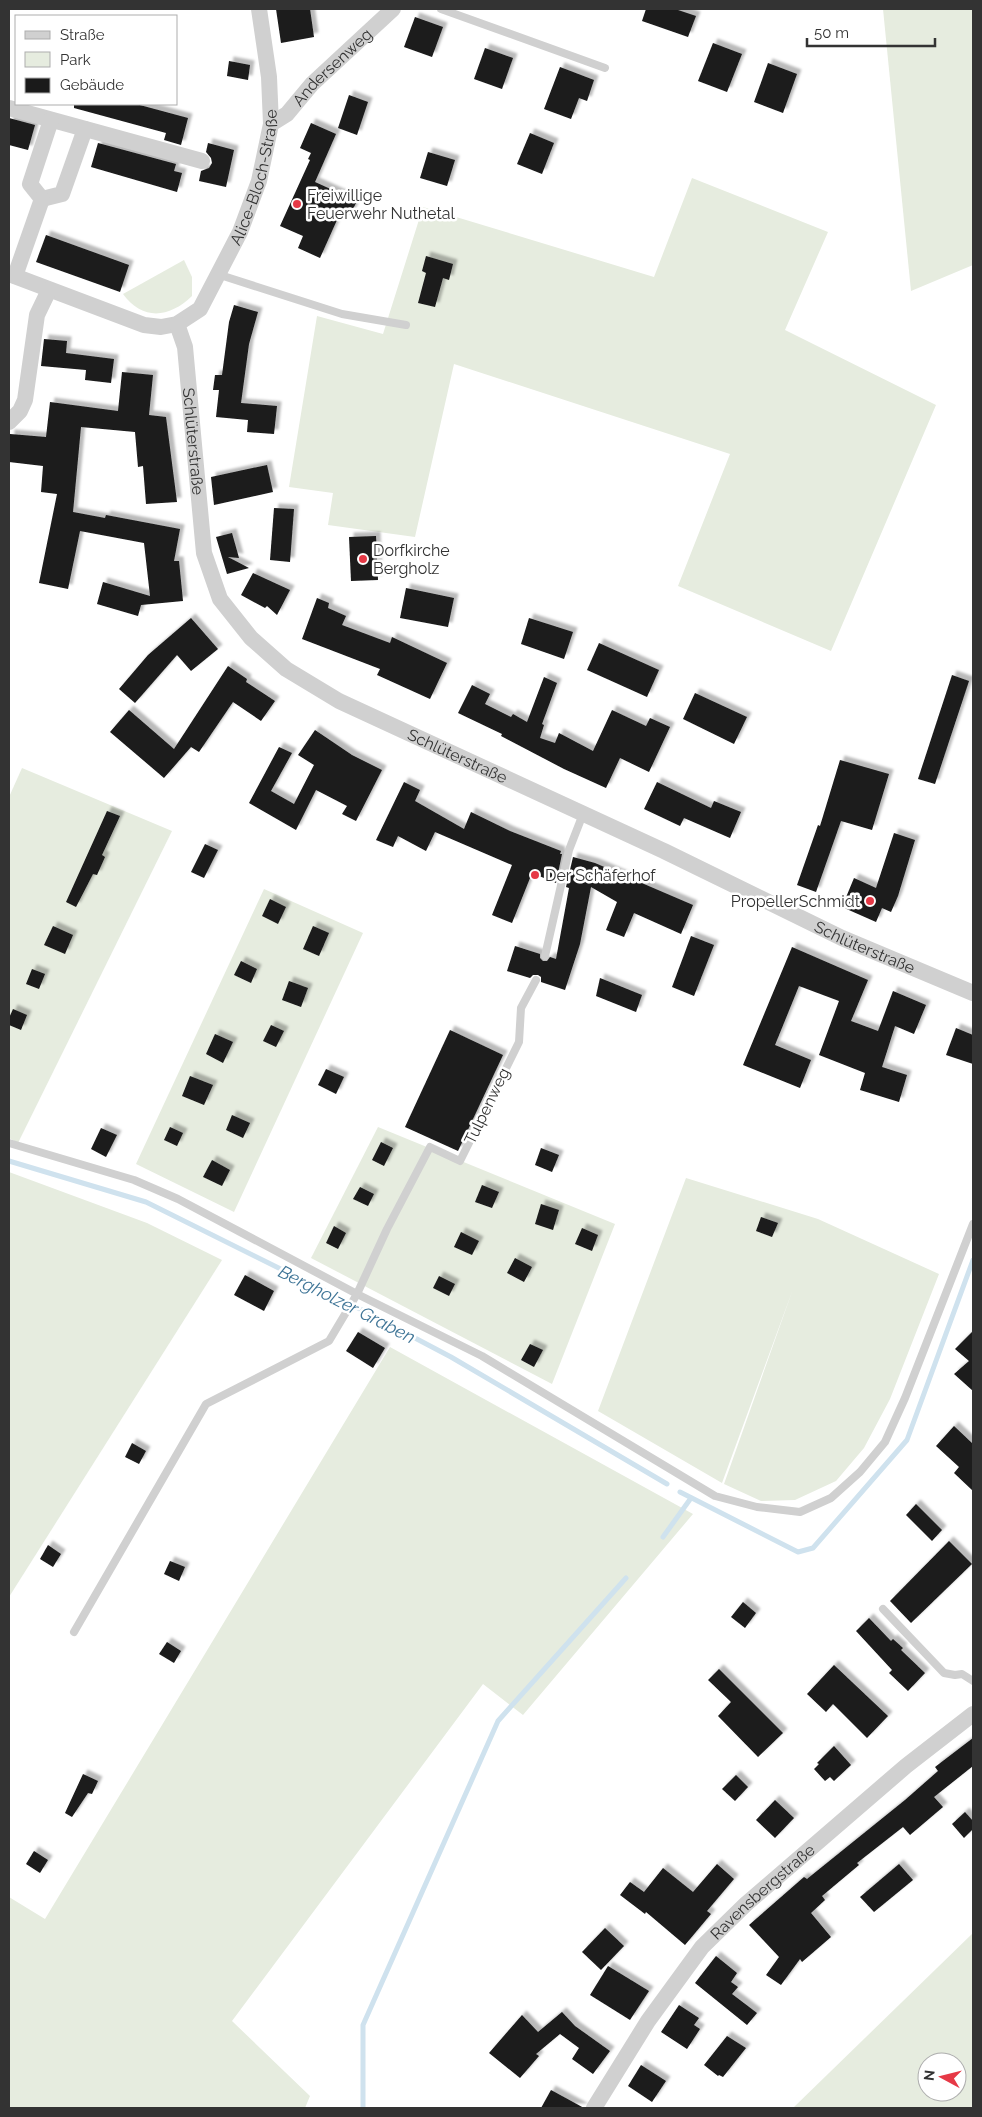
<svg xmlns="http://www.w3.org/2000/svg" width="982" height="2117" font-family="Raleway,sans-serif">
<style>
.green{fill:#e6ecdf;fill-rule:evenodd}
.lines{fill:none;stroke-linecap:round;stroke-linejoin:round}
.stream{stroke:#cfe2ee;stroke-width:5}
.building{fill:#1a1a1a;filter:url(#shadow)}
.lane{stroke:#d0d0d0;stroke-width:8}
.street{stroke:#d0d0d0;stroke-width:16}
.poi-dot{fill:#e63946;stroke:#fff;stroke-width:2}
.labels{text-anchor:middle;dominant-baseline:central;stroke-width:5;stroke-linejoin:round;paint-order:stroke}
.street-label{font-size:16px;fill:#333;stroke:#fff}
.poi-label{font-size:16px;fill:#333;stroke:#fff;text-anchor:start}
.water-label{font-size:18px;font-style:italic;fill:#3f7597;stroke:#fff}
</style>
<defs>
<filter id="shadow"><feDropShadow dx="4.5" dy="-4.5" stdDeviation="1" flood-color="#0004"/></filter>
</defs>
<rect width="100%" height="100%" fill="#fff"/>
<g class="green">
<path d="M883,9h90v256l-62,26z"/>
<path d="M692,178l136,54 -43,98 151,75 -105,246 -153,-65 52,-132 -276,-90 -39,173 -87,-12 5,-32 -44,-6 28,-171 66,18 40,-127 231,70z"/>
<path d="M184,260l8,17v19c-23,22 -49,25 -69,-2z"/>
<path d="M22,768l150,63 -154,312 -9,-5v-341z"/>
<path d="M264,889l99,44 -129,279 -98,-48z"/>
<path d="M378,1127l237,97 -63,160 -241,-126z"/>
<path d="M9,1172l138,51 75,37 -213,337z"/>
<path d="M686,1178l132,41 121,55 -49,125 -26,49 -28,33 -41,19 -34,1 -37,-17 69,-195 -71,194 -124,-72z"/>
<path d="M390,1347l303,167 -170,201 -40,-31 -251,337 78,75 -5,12h-296v-211l36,22z"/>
<path d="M973,1933v175h-180zM927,2062h30v30h-30z"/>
</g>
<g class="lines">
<g class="stream">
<path d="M9,1161l137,41 195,97 110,58 216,127"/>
<path d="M680,1492l118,60 15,-4 94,-108 66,-180"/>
<path d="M663,1537l28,-39"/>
<path d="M363,2108v-83l135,-304 128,-143"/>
</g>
</g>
<g class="building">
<path d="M276,9h34l4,28 -33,6z"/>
<path d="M646,9h29l21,7 -8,21 -46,-16z"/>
<path d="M415,17l28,10 -11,30 -28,-10z"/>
<path d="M713,43l29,11 -15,38 -29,-11z"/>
<path d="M485,48l28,10 -11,31 -28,-10z"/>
<path d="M229,61l21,4 -2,15 -21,-4z"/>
<path d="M768,63l29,11 -14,39 -29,-11z"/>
<path d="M560,67l34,13 -7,21 -8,-3 -8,21 -27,-10z"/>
<path d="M349,95l19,7 -11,33 -19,-7z"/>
<path d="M74,104h62l52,14 -7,27 -17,-5 2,-7 -92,-25z"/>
<path d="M9,118l26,7 -7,25 -19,-5z"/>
<path d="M311,123l25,11 -21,48 42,19 -7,14 -9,-4 -21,47 -22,-10 5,-12 -23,-10 30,-66 -2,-1 3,-6 -11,-5z"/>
<path d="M530,133l24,10 -12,31 -25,-10z"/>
<path d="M98,143l78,21 -2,7 8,2 -5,19 -86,-25z"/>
<path d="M208,143l26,7 -8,37 -27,-6 2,-10 8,-3 3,-5 -1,-5 -5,-6z"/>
<path d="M428,152l27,8 -8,26 -27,-8z"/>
<path d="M46,235l83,30 -9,27 -84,-30z"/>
<path d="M426,256l27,8 -4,16 -6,-2 -8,29 -17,-4 8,-30 -4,-2z"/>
<path d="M234,305l24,7 -9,32 -8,59 36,3 -3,28 -27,-2 1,-12 -32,-3 3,-27h-6l2,-15h7l7,-53z"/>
<path d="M44,339l23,2 -1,12 48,6 -3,24 -26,-3 1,-10 -45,-4z"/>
<path d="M122,372l31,3 -4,40 17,2 11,85 -31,2 -3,-38 -5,1 -3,-35 -54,-5 -8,85 32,6 1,-3 74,14 -6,32h5l4,40 -42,4 -3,11 -41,-12 6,-22 47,14 -6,-53 -64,-12 -12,58 -29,-6 18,-89 -16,-2 2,-26 -34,-4 1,-28 36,3 4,-35 68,9z"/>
<path d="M267,465l6,27 -59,13 -3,-28z"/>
<path d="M274,508l20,1 -4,53 -20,-2z"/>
<path d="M232,533l7,25 -11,-1 21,11 -22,6 -11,-37z"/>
<path d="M376,536l2,44 -27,1 -2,-44z"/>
<path d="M253,573l37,17 -13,25 -10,-9 -2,2 -24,-13z"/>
<path d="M406,588l48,10 -6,29 -48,-9z"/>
<path d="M317,598l12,5 -1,5 18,8 -4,9 48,18 2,-6 55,26 -17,36 -53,-24 3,-6 -78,-30z"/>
<path d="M191,618l27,31 -27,22 -14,-16 -42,48 -16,-14 29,-34z"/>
<path d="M529,618l44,14 -9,27 -43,-15z"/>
<path d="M599,643l60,27 -12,27 -60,-27z"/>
<path d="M228,666l19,13 -1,3 29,19 -14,20 -28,-19 -34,50 -8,-5 -27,31 -54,-46 19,-22 45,39z"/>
<path d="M952,675l17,6 -34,103 -17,-5z"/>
<path d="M544,677l13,6 -15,41 2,1 -4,13 15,5 4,-10 34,18 19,-41 34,16 4,-8 20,9 -21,45 -29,-14 -14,30 -42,-19 -63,-33 1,-2 -44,-21 14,-28 18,9 -5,10 26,13 2,-3 14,8z"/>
<path d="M695,693l52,24 -13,27 -51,-25z"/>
<path d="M315,730l37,25 30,15 -26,51 -14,-7 5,-8 -31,-16 -20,40 -47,-27 30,-56 13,6 -21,38 23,13 20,-39 -16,-10z"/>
<path d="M840,760l49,14 -17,56 -31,-9 -25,71 -19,-7 21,-60 2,1z"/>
<path d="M404,782l16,8 -5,11 49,28 7,-17 39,19 51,20 -1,3h2l-6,29 -24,-10 -20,50 -20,-8 20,-50 -77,-33 -9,19 -28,-15 -5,11 -17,-7z"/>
<path d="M657,782l54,26 3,-7 27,11 -11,26 -46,-20 -4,8 -36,-17z"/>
<path d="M107,811l13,5 -18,39 3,2 -8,18 -4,-1 -17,33 -10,-5z"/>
<path d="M894,833l21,7 -17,56 -7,16 -9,-4 -6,14 -34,-15 12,-29 22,10z"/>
<path d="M205,844l13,6 -14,28 -13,-6z"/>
<path d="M573,857l22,6 98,42 -12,29 -47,-21 -10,24 -18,-7 11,-28 -26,-15 -11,57 -15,46 -24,-8v-5l-3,-2h-5l-3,3 -23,-7 8,-25 25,8v4l3,3h4l3,-4 6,2 13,-71 -3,-1z"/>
<path d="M270,899l16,8 -8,17 -16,-8z"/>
<path d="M53,926l20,9 -8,19 -21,-9z"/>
<path d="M313,926l16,7 -10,23 -16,-7z"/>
<path d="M691,936l23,9 -20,51 -22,-9z"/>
<path d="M792,947l76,33 -17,41 27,10 15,-40 33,14 -12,29 -19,-8 -13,41 25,8 -8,27 -39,-12 5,-17 -46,-18 20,-54 -40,-15 -24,59 36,15 -11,28 -57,-23z"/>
<path d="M241,961l16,8 -6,14 -17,-8z"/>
<path d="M32,969l13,5 -6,15 -13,-5z"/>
<path d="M600,978l42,17 -6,17 -40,-16z"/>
<path d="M289,981l19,7 -7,19 -19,-7z"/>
<path d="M13,1009l14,6 -6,15 -12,-5v-7z"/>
<path d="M271,1025l13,6 -8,16 -13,-6z"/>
<path d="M956,1028l17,7v29l-27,-9z"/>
<path d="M450,1030l53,25 -45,96 -53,-24z"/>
<path d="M215,1034l18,8 -10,21 -17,-9z"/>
<path d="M326,1069l18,8 -8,17 -18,-9z"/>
<path d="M190,1076l23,9 -9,20 -22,-9z"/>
<path d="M232,1115l18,8 -7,15 -17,-8z"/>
<path d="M170,1127l13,6 -6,13 -13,-6z"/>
<path d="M101,1128l16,7 -11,22 -15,-8z"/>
<path d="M381,1142l12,6 -9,18 -12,-6z"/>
<path d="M541,1148l18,7 -7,17 -17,-7z"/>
<path d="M212,1160l18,10 -8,16 -19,-9z"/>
<path d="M482,1185l17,7 -7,16 -17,-6z"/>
<path d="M360,1187l14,7 -6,12 -15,-7z"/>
<path d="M541,1204l18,6 -6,20 -18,-6z"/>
<path d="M761,1217l17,6 -6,14 -16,-6z"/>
<path d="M334,1226l12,7 -8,16 -12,-6z"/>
<path d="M582,1228l16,7 -6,16 -17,-7z"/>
<path d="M461,1232l18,9 -7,14 -18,-8z"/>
<path d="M515,1258l17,9 -8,15 -17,-9z"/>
<path d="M245,1275l29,16 -10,20 -30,-16z"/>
<path d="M439,1276l16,8 -6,12 -16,-8z"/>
<path d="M973,1331v60l-19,-17 15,-13 -14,-12z"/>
<path d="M358,1332l27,16 -12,20 -27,-17z"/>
<path d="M530,1344l13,6 -9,17 -13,-7z"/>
<path d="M954,1426l19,18v47l-19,-18 5,-6 -23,-21z"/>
<path d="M132,1443l14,8 -7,13 -14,-7z"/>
<path d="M916,1504l26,26 -10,11 -26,-26z"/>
<path d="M949,1541l23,23 -61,59 -21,-22z"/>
<path d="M48,1545l13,9 -8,13 -13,-8z"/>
<path d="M170,1561l15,6 -6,14 -15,-7z"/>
<path d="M743,1602l13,11 -11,15 -14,-11z"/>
<path d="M869,1618l22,23 2,-2 10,9 -2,2 24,23 -17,18 -19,-18 3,-3 -36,-39z"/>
<path d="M167,1642l14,9 -7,12 -15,-9z"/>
<path d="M834,1665l54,51 -21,22 -34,-34 -7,8 -19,-18z"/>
<path d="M719,1669l64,64 -25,24 -40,-41 13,-14 -23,-22z"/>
<path d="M973,1738v28l-39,31 9,10 -33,28 -7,-8 -46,36 2,2 -37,31 3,4 -14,13 20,24 -29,25 -2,-3 -19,26 -15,-10 13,-18 -30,-32 55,-48 3,2 98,-79 33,-29 -3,-4z"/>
<path d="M834,1746l17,19 -17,16 -4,-4 -5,4 -11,-12 5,-5 -2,-1z"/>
<path d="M83,1774l15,7 -6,13 -4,-1 -16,24 -7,-4z"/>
<path d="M736,1775l12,12 -13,14 -13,-12z"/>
<path d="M775,1800l19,18 -19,20 -19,-18z"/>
<path d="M965,1812l8,9v8l-9,9 -12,-14z"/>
<path d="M34,1851l14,9 -8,13 -14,-9z"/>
<path d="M717,1864l17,15 -27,32 4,3 -26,31 -39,-33 -1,2 -25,-19 10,-13 14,10 19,-24 30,24z"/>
<path d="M899,1864l14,16 -39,32 -14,-15z"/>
<path d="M605,1928l19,18 -23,24 -19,-18z"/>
<path d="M716,1956l21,17 -6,9 7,5 -6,7 25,19 -10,12 -52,-42z"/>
<path d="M608,1966l41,25 -19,29 -40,-25z"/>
<path d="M679,2005l20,13 -5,7 6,4 -13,20 -26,-17z"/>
<path d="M562,2012l13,14 35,25 -17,23 -21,-15 7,-11 -19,-14 -24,20 3,2 -19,22 -31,-25 33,-38 16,17z"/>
<path d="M727,2036l19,12 -23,29 -4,-2 -1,1 -14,-11z"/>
<path d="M641,2065l25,16 -14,21 -24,-16z"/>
<path d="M551,2090l33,18h-43z"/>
</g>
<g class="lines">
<g class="lane">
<path d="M441,9l164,59"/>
<path d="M217,274l125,40 64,11"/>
<path d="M545,956l24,-106 14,-36"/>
<path d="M9,1143l125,37 44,19 179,95 125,62 233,140 42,11 43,5 31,-14 29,-26 25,-30 20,-44 68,-174"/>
<path d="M883,1609l61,64 11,2 7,-1 11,7"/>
<path d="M74,1632l132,-228 123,-63 28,-47 30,-65 43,-82 30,14 59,-119 2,-34 15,-28"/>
</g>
<g class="street">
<path d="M9,108l193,53"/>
<path id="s1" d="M271,124l16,-10 25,-30 81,-75"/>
<path d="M42,199l20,-5 23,-65"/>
<path d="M42,199l-12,-15 21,-64"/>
<path id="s2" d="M9,274l135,51 17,2 16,-3 23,-15 40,-77 19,-51 12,-57 -2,-47 -10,-68"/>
<path d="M15,276l27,-77"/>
<path id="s3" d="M177,324l8,23 19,206 16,46 31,39 35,31 53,32 325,150 178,87 131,55"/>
<path d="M9,422l11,-11 5,-11 12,-85 12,-25"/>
<path id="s4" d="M594,2108l54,-87 54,-74 44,-43 160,-138 67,-52"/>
</g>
</g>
<g class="poi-dot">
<circle cx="297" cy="204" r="5"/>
<circle cx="363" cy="559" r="5"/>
<circle cx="535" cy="875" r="5"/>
<circle cx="870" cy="901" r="5"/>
</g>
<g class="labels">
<g class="street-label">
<text stroke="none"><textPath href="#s1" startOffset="84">Andersenweg</textPath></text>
<text stroke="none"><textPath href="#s2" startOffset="349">Alice-Bloch-Straße</textPath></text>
<text stroke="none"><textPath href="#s3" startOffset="119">Schlüterstraße</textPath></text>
<text stroke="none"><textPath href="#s3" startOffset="569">Schlüterstraße</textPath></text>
<text stroke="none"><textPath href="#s3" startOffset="1019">Schlüterstraße</textPath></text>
<text transform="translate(487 1106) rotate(-64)">Tulpenweg</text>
<text stroke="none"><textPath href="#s4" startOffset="276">Ravensbergstraße</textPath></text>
</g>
<g class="poi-label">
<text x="307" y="195">Freiwillige<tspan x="307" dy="18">Feuerwehr Nuthetal</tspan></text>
<text x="373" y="550">Dorfkirche<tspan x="373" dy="18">Bergholz</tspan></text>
<text x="545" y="875">Der Schäferhof</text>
<text x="860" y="901" text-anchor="end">PropellerSchmidt</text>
</g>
<g class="water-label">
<text transform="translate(347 1304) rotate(27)">Bergholzer Graben</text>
</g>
</g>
<rect width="982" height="2117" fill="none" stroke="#333333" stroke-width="20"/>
<rect x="15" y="15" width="162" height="90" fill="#ffffff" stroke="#adadad"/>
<rect x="25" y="31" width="25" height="8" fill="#d0d0d0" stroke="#adadad"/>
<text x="60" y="40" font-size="15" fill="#333333">Straße</text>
<rect x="25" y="52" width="25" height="15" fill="#e6ecdf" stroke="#adadad"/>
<text x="60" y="65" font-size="15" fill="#333333">Park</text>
<rect x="25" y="78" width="25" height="15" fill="#1a1a1a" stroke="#adadad"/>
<text x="60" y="90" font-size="15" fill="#333333">Gebäude</text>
<g transform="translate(942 2077) rotate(277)"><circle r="24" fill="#ffffff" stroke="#adadad"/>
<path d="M0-4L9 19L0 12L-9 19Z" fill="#e63946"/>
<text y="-8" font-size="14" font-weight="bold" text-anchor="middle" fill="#333333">N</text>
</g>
<path d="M807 38v8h128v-8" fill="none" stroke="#333333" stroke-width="2.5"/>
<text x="814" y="38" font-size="15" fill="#333333" stroke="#ffffff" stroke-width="4" paint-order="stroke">50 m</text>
</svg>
